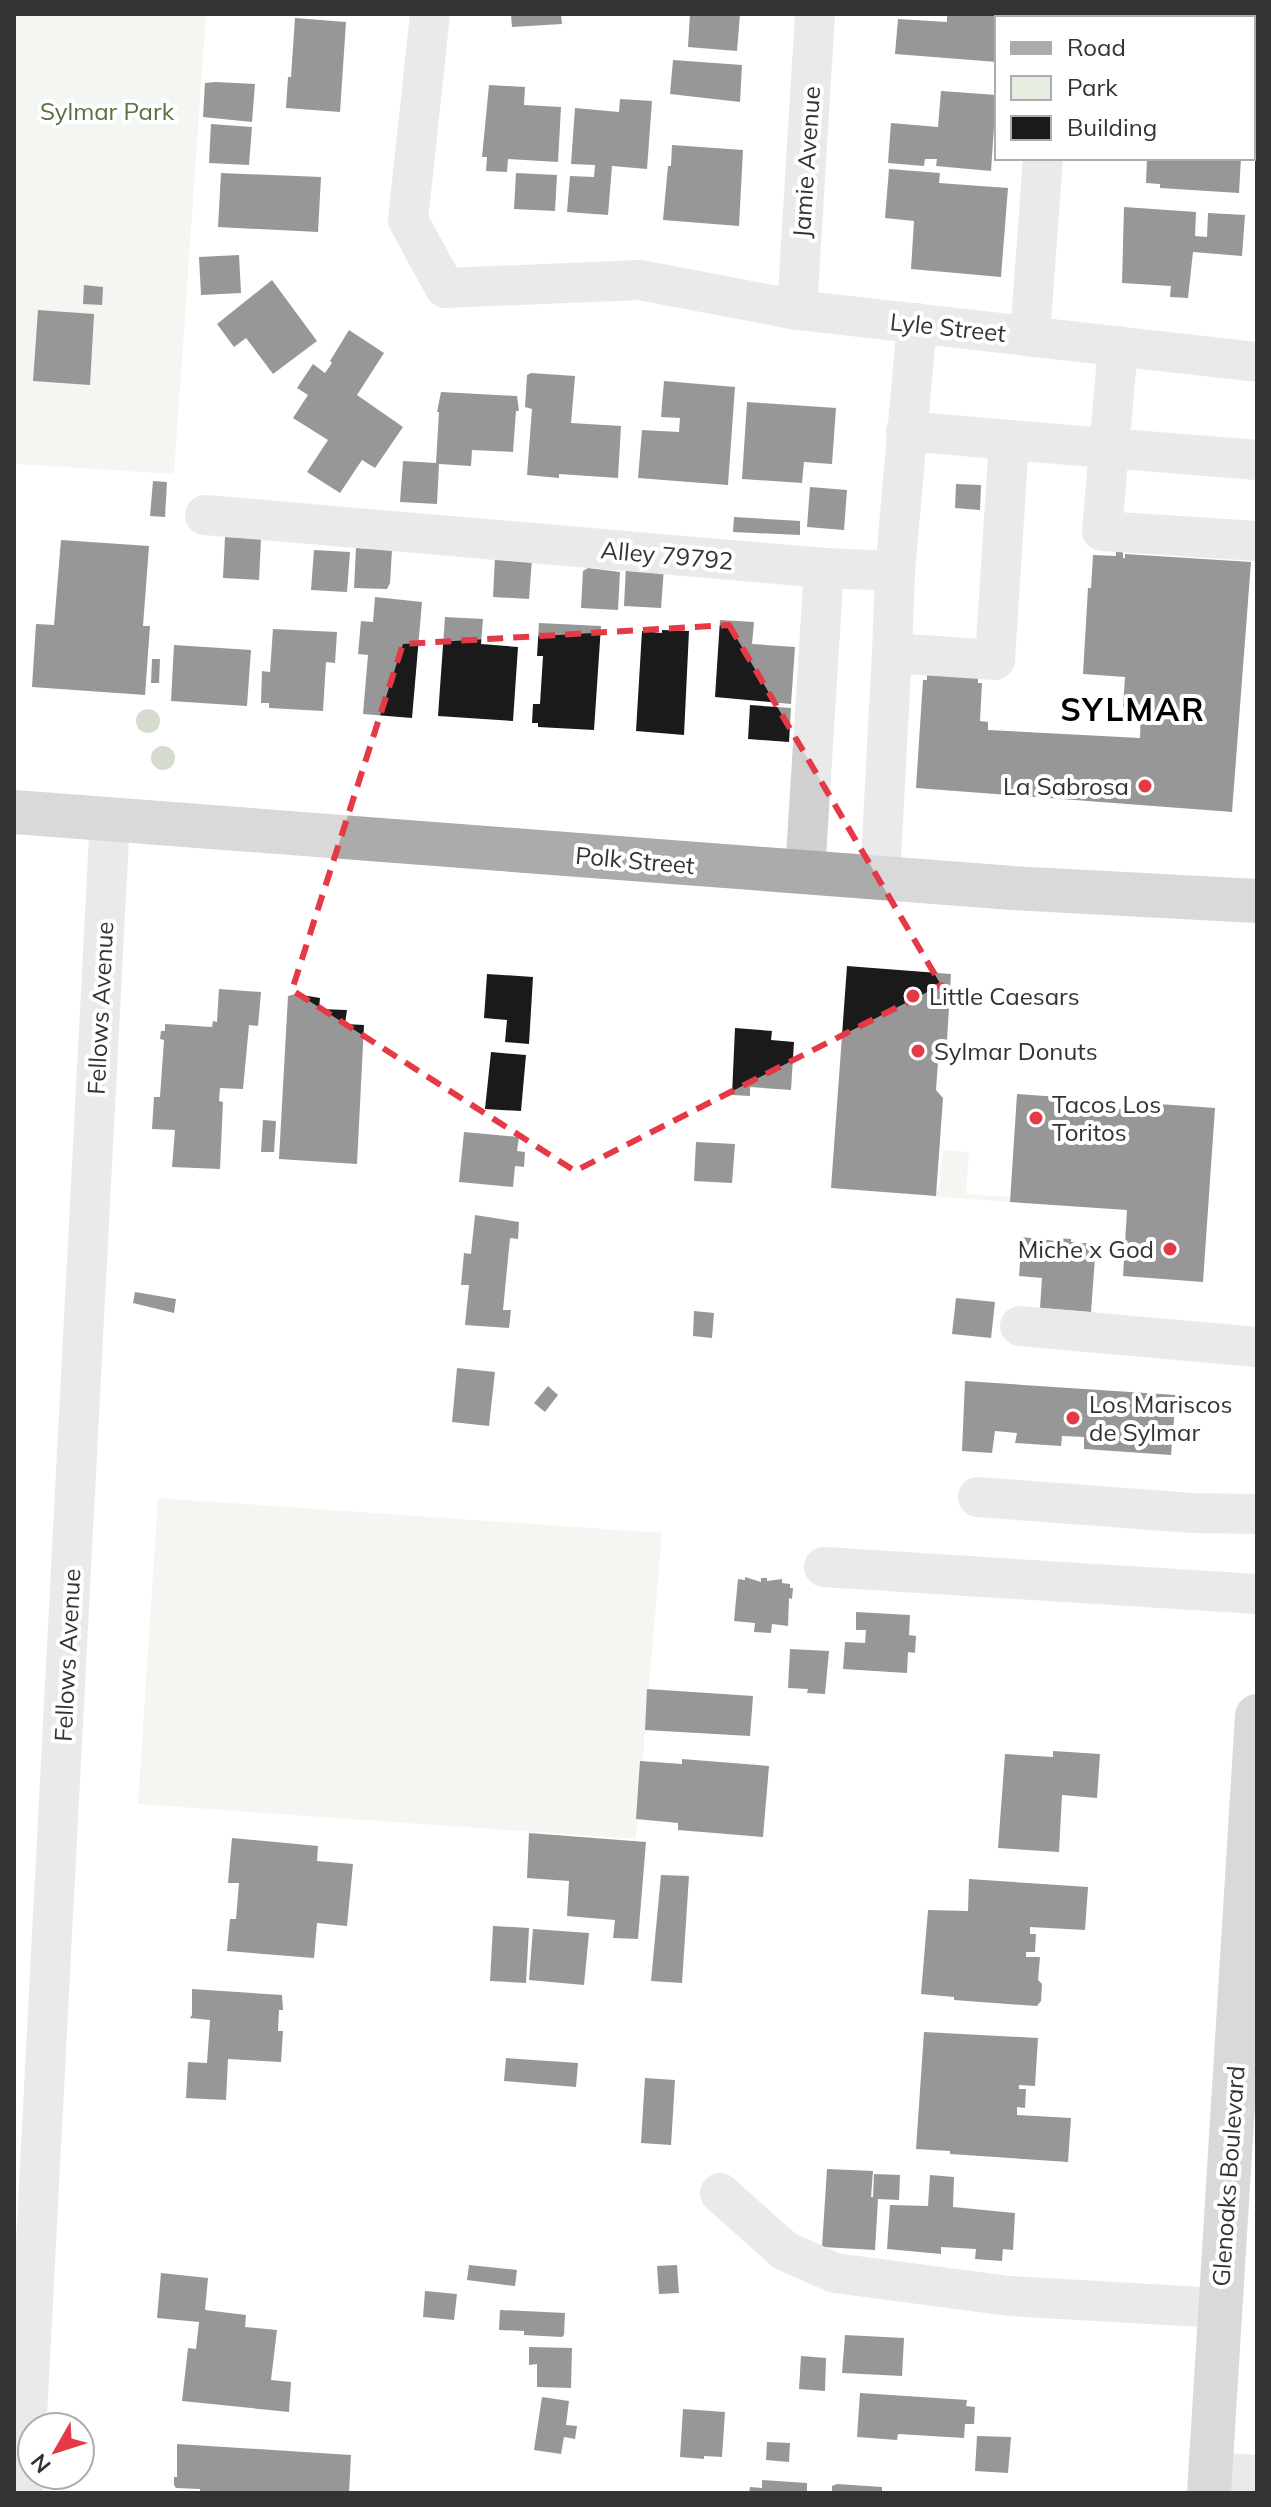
<svg xmlns="http://www.w3.org/2000/svg" width="1271" height="2507" font-family="Mulish,sans-serif">
<style>
.green{fill:#e6ecdf}
.building{fill:#1a1a1a}
.lines{fill:none;stroke-linecap:round;stroke-linejoin:round}
.minor{stroke:#d0d0d0;stroke-width:40}
.major{stroke:#ababab;stroke-width:44}
.tree{fill:#a2b095}
.marked{fill:none;stroke:#e63946;stroke-width:6;stroke-dasharray:16 10;stroke-linejoin:round}
.poi-dot{fill:#e63946;stroke:#fff;stroke-width:3}
.labels{text-anchor:middle;dominant-baseline:central;stroke-width:8;stroke-linejoin:round;paint-order:stroke}
.park-label{font-size:24px;fill:#56703f;stroke:#fff}
.street-label{font-size:24px;fill:#333;stroke:#fff}
.poi-label{font-size:24px;fill:#333;stroke:#fff;text-anchor:start}
.district-label{font-size:32px;font-weight:bold;letter-spacing:2px;fill:#000;stroke:#fff}
</style>
<rect width="100%" height="100%" fill="#fff"/>
<g class="green">
<path d="M14,14h192l-32,460 -160,-10z"/>
<path d="M942,1150l27,2 -3,42 44,3v5l-82,-6 1,-5h10z"/>
<path d="M158,1498l504,35 -26,306 -498,-35z"/>
</g>
<g class="building">
<path d="M511,14h50l1,10 -50,3z"/>
<path d="M690,14h50l-3,37 -49,-4z"/>
<path d="M947,14h89v4h-39v44l-102,-8 3,-35 49,3z"/>
<path d="M295,18l51,4 -6,90 -54,-4 2,-31h3z"/>
<path d="M673,60l69,5 -2,37 -70,-8z"/>
<path d="M215,82l40,2 -3,38 -49,-5 2,-34z"/>
<path d="M489,85l36,2 -1,18 37,2 -3,55 -50,-3 -1,13 -21,-1 1,-14h-5z"/>
<path d="M941,91l56,4v33l-3,-1 -3,44 -55,-5 1,-7h-12l-1,7 -36,-3 3,-40 47,4z"/>
<path d="M620,99l32,2 -5,68 -35,-3 -4,49 -41,-3 3,-36 24,1 1,-12 -24,-1 4,-56 44,4z"/>
<path d="M211,124l41,3 -3,38 -40,-2z"/>
<path d="M672,145l71,5 -4,76 -76,-6 5,-54h3z"/>
<path d="M1147,158h94l-2,35 -79,-5v-4l-14,-1z"/>
<path d="M889,169l51,4 -1,10 69,5 -7,89 -90,-8 3,-48 -29,-3z"/>
<path d="M221,173l100,4 -3,55 -100,-5z"/>
<path d="M516,173l41,2 -2,36 -41,-2z"/>
<path d="M1124,207l72,5 -1,24 12,1 1,-24 37,2 -3,41 -49,-4 -5,46 -18,-1 1,-11 -49,-3z"/>
<path d="M239,255l2,38 -40,2 -2,-38z"/>
<path d="M272,280l45,61 -44,33 -27,-36 -12,9 -17,-23z"/>
<path d="M84,285l19,2 -1,18 -19,-1z"/>
<path d="M38,310l56,4 -4,71 -57,-4z"/>
<path d="M349,330l35,23 -27,42 46,32 -28,41 -13,-8 -22,33 -33,-21 21,-32 -35,-22 15,-23 -11,-7 16,-24 12,9 7,-10 -2,-2z"/>
<path d="M531,373l44,3 -4,47 50,3 -3,52 -59,-4v4l-32,-3 5,-66 -7,-2 2,-32z"/>
<path d="M664,381l71,6 -7,98 -90,-7 4,-48 37,2 1,-14 -19,-1z"/>
<path d="M441,392l76,4 2,15h-3l-3,41 -41,-2 -1,16 -32,-2 -2,40 -37,-2 3,-41 33,2 3,-51h-2z"/>
<path d="M747,402l89,6 -4,56 -28,-2 -2,21 -60,-4z"/>
<path d="M153,481l14,1 -2,35 -15,-1z"/>
<path d="M956,484l25,1 -1,25 -25,-2z"/>
<path d="M810,487l37,3 -3,40 -37,-3z"/>
<path d="M734,517l66,4v14l-67,-3z"/>
<path d="M225,537l36,2 -2,41 -36,-2z"/>
<path d="M61,540l88,6 -6,80h7l-5,69 -113,-8 4,-63 18,1z"/>
<path d="M356,548l36,2 -2,33 -3,6 -33,-1z"/>
<path d="M314,550l36,2 -3,40 -36,-2z"/>
<path d="M1116,550l7,1v7h2v-4l126,8 -19,250 -316,-24 7,-108h4v-7l51,3v7h4l-2,38 8,1v8l152,8 1,-30 -18,-1 2,-30 -42,-3 5,-86h3l2,-33 23,1z"/>
<path d="M495,557l37,2 -3,40 -36,-2z"/>
<path d="M626,566l38,2 -3,40 -37,-2z"/>
<path d="M588,568l32,4 -2,38 -37,-2 2,-37z"/>
<path d="M375,597l47,5 -10,116 -49,-4 5,-59 -10,-1 3,-33 12,1z"/>
<path d="M445,617l38,2 -2,25 37,3 -5,74 -75,-5z"/>
<path d="M720,620l34,2 -2,22 43,3 -4,57 -76,-7z"/>
<path d="M539,623l62,3 -7,104 -56,-3v-4h-6l1,-19h7l3,-48h-6z"/>
<path d="M273,629l64,3 -2,31 -9,-1 -3,49 -54,-3v-5h-8l1,-32 8,1z"/>
<path d="M662,630l27,1 -5,104 -48,-4 6,-100 20,2z"/>
<path d="M174,645l77,5 -4,56 -76,-5z"/>
<path d="M152,659h8l-1,24h-8z"/>
<path d="M750,705l41,3 -2,34 -41,-3z"/>
<path d="M847,966l104,8 -4,67 -8,7 -3,42 7,8 -7,98 -105,-8z"/>
<path d="M487,974l46,3 -4,67 -24,-2 2,-22 -23,-2z"/>
<path d="M219,989l42,3 -3,34 -9,-1 -6,64 -23,-1 -1,13 4,1 -3,67 -48,-2 3,-37 -23,-1 2,-32h6l4,-57 -4,-1 1,-8h4v-7l47,3 1,-6 4,1z"/>
<path d="M296,994l24,4 -1,11 28,1 -2,14 19,1 -7,139 -78,-5 9,-163z"/>
<path d="M735,1028l37,3 -1,9 23,2 -3,48 -41,-3v9l-18,-1z"/>
<path d="M491,1052l35,3 -5,56 -36,-2z"/>
<path d="M1017,1094l71,5 7,8 42,3 8,-7 70,5 -12,174 -80,-6 4,-66 -117,-8z"/>
<path d="M263,1120l13,1 -2,31h-13z"/>
<path d="M464,1132l55,5 -2,14 8,1 -1,15 -9,-1 -2,21 -54,-5z"/>
<path d="M696,1142l39,2 -3,39 -38,-2z"/>
<path d="M475,1215l44,7 -1,17 -8,-1 -7,72h8l-2,18 -44,-3 4,-40h-8l3,-32 7,1z"/>
<path d="M1022,1237l34,4v-3l15,1v3l25,2 -5,68 -51,-4 2,-30 -23,-2z"/>
<path d="M135,1292l41,7 -2,14 -41,-10z"/>
<path d="M956,1298l39,4 -4,36 -39,-4z"/>
<path d="M694,1311l20,2 -2,25 -19,-2z"/>
<path d="M457,1368l38,4 -6,54 -37,-4z"/>
<path d="M965,1381l211,14 -5,60 -87,-6v-12l-22,-1 -1,10 -46,-3 2,-10 -22,-2 -3,22 -30,-2z"/>
<path d="M548,1386l10,9 -13,17 -11,-9z"/>
<path d="M745,1577l16,5v-4h6v3l15,-2v4l8,1v4h3l-1,11 -3,-1 -1,28 -16,-2 -1,9 -17,-1 1,-9 -21,-2 4,-42 7,1z"/>
<path d="M856,1612l54,3 -1,20 7,1 -1,17 -7,-1 -1,21 -64,-4 2,-27 20,1 1,-13h-10z"/>
<path d="M790,1649l39,2 -4,43 -18,-1 1,-4 -20,-1z"/>
<path d="M647,1689l106,7 -3,40 -105,-6z"/>
<path d="M1053,1751l47,3 -3,44 -35,-3 -3,57 -61,-4 7,-94 48,3z"/>
<path d="M682,1759l87,7 -6,71 -85,-7v-7l-42,-4 4,-58 42,3z"/>
<path d="M529,1833l117,9 -8,97 -25,-1 2,-18 -48,-4 2,-35 -42,-3z"/>
<path d="M232,1838l86,8 -1,15 36,3 -6,62 -30,-3 -3,35 -87,-7 3,-32h6l3,-36h-11z"/>
<path d="M661,1875l28,1 -7,107 -31,-2z"/>
<path d="M969,1879l119,8 -3,43 -55,-3v7h6l-1,18h-9v5h14l-2,23 4,4 -1,17 -4,5 -83,-6v-3l-33,-3 7,-84 40,1z"/>
<path d="M493,1926l36,2 -3,55 -36,-2z"/>
<path d="M533,1929l56,4 -5,52 -55,-5z"/>
<path d="M192,1989l90,6 1,15h-4l-1,21h5l-2,31 -53,-3 -2,41 -40,-2 2,-36 19,1 3,-43 -20,-2 2,-3z"/>
<path d="M924,2032l114,6 -3,48 -16,-1v4h7l-1,19 -8,-1v8l54,3 -3,44 -118,-8v-3l-34,-2z"/>
<path d="M506,2058l72,5 -2,24 -72,-6z"/>
<path d="M645,2078l30,2 -4,65 -30,-2z"/>
<path d="M827,2169l46,2 -2,26h2l1,-23 26,1 -1,25 -21,-1 -3,51 -53,-3z"/>
<path d="M930,2175l24,2 -1,30 62,6 -2,37 -10,-1 -1,12 -27,-2 1,-10 -35,-2v7l-54,-5 3,-44 38,1z"/>
<path d="M469,2265l48,5 -2,16 -48,-6z"/>
<path d="M677,2265l2,28 -20,1 -2,-28z"/>
<path d="M161,2273l47,5 -3,32 41,5 -1,12 32,3 -6,50 20,2 -2,30 -107,-11 6,-53 8,1 3,-27 -42,-4z"/>
<path d="M425,2291l32,3 -3,26 -31,-3z"/>
<path d="M500,2310l65,3 -1,22 -2,2 -38,-2v-4l-25,-1z"/>
<path d="M845,2335l59,3 -2,38 -60,-3z"/>
<path d="M529,2347l43,1 -1,40 -34,-1v-23l-8,1z"/>
<path d="M801,2356l25,2 -1,33 -26,-2z"/>
<path d="M860,2393l107,7 -1,6 9,1 -1,17h-9l-1,14 -66,-4 -1,6 -40,-3z"/>
<path d="M542,2397l27,4 -3,24 11,1 -2,13 -11,-2 -3,17 -27,-4z"/>
<path d="M683,2409l42,3 -3,45 -18,-1v3l-24,-2z"/>
<path d="M977,2436l34,1 -3,36 -33,-2z"/>
<path d="M767,2442l23,1 -1,19 -23,-2z"/>
<path d="M177,2444l174,11 -2,38h-149v-4l-24,-1 -2,-3v-8h3z"/>
<path d="M762,2480l45,3v10h-58l1,-6 12,1z"/>
<path d="M837,2484l45,3v6h-50v-7z"/>
</g>
<g class="lines">
<g class="minor">
<path d="M430,14l-22,206 37,68 195,-8 157,30 460,52"/>
<path d="M1053,18v-4"/>
<path d="M797,310l18,-296"/>
<path d="M1030,336l13,-178"/>
<path d="M1118,346l-16,185 155,10"/>
<path d="M906,431l103,9"/>
<path d="M205,515l619,53 -19,305"/>
<path d="M824,568l71,3"/>
<path d="M892,653l3,-82 22,-248"/>
<path d="M880,876l12,-223 103,7 14,-220 248,20"/>
<path d="M1020,1326l237,21"/>
<path d="M978,1497l214,16 65,1"/>
<path d="M824,1567l433,27"/>
<path d="M720,2193l65,58 50,22 174,23 211,12"/>
<path d="M1210,2472l47,3"/>
<path d="M23,2493l87,-1675"/>
</g>
<g class="major">
<path d="M14,812l999,76 244,13"/>
<path d="M1209,2493l48,-777"/>
</g>
</g>
<g class="tree">
<circle cx="148" cy="721" r="12"/>
<circle cx="163" cy="758" r="12"/>
</g>
<path d="M0 0H1271V2507H0ZM729,625l212,360 -366,186 -283,-181 111,-346z" fill="#fff" fill-opacity=".55" fill-rule="evenodd"/>
<path class="marked" d="M729,625l212,360 -366,186 -283,-181 111,-346z"/>
<g class="poi-dot">
<circle cx="1145" cy="786" r="8"/>
<circle cx="913" cy="996" r="8"/>
<circle cx="918" cy="1051" r="8"/>
<circle cx="1036" cy="1118" r="8"/>
<circle cx="1170" cy="1249" r="8"/>
<circle cx="1073" cy="1418" r="8"/>
</g>
<g class="labels">
<g class="park-label">
<text x="107" y="111">Sylmar Park</text>
</g>
<g class="street-label">
<text transform="translate(806 162) rotate(-86)">Jamie Avenue</text>
<text transform="translate(948 327) rotate(6)">Lyle Street</text>
<text transform="translate(667 555) rotate(5)">Alley 79792</text>
<text transform="translate(635 860) rotate(5)">Polk Street</text>
<text transform="translate(100 1008) rotate(-87)">Fellows Avenue</text>
<text transform="translate(67 1655) rotate(-87)">Fellows Avenue</text>
<text transform="translate(1228 2176) rotate(-86)">Glenoaks Boulevard</text>
</g>
<g class="poi-label">
<text x="1129" y="786" text-anchor="end">La Sabrosa</text>
<text x="929" y="996">Little Caesars</text>
<text x="934" y="1051">Sylmar Donuts</text>
<text x="1052" y="1104">Tacos Los<tspan x="1052" dy="28">Toritos</tspan></text>
<text x="1154" y="1249" text-anchor="end">Miche x God</text>
<text x="1089" y="1404">Los Mariscos<tspan x="1089" dy="28">de Sylmar</tspan></text>
</g>
<g class="district-label">
<text x="1133" y="709">SYLMAR</text>
</g>
</g>
<rect width="1271" height="2507" fill="none" stroke="#333333" stroke-width="32"/>
<rect x="995" y="16" width="260" height="144" fill="#ffffff" stroke="#adadad" stroke-width="2"/>
<rect x="1011" y="42" width="40" height="12" fill="#ababab" stroke="#adadad" stroke-width="2"/>
<text x="1067" y="56" font-size="24" fill="#333333">Road</text>
<rect x="1011" y="76" width="40" height="24" fill="#e6ecdf" stroke="#adadad" stroke-width="2"/>
<text x="1067" y="96" font-size="24" fill="#333333">Park</text>
<rect x="1011" y="116" width="40" height="24" fill="#1a1a1a" stroke="#adadad" stroke-width="2"/>
<text x="1067" y="136" font-size="24" fill="#333333">Building</text>
<g transform="translate(56 2451) rotate(231)"><circle r="38" fill="#ffffff" stroke="#adadad" stroke-width="2"/>
<path d="M0-6L14 30L0 20L-14 30Z" fill="#e63946"/>
<text y="-12" font-size="22" font-weight="bold" text-anchor="middle" fill="#333333">N</text>
</g>
</svg>
